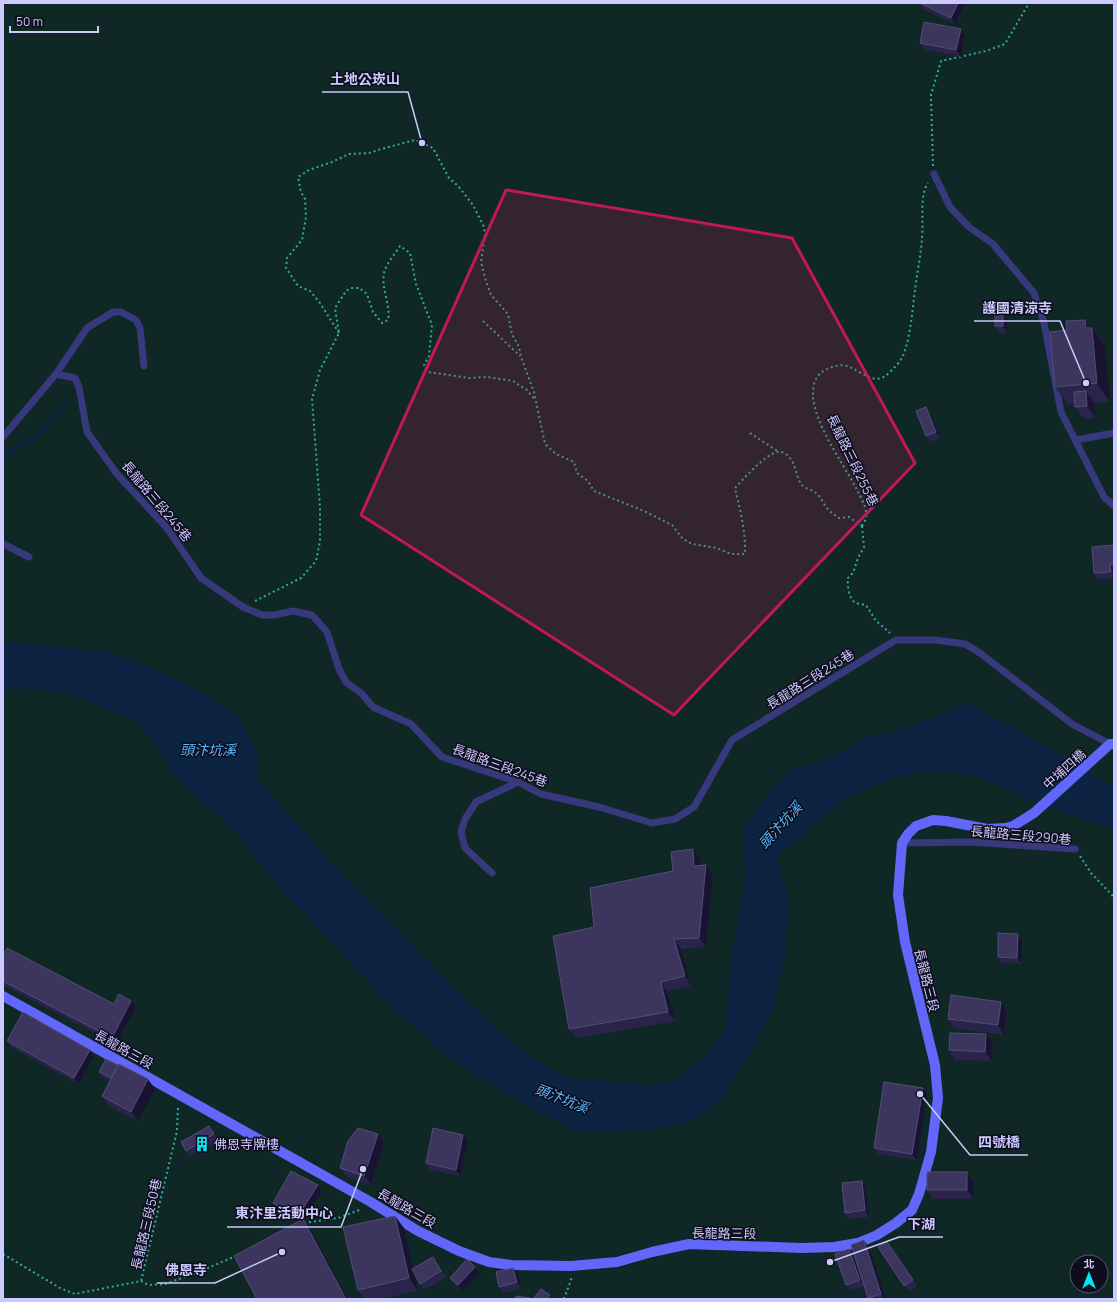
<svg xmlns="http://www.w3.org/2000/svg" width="1117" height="1302" font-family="Manrope,'Noto Sans TC',sans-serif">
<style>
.green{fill:#0f2725;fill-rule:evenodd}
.water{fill:#0c2341}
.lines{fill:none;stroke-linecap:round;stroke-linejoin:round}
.stream{stroke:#0c2341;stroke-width:3.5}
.path{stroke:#2fac9d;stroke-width:2;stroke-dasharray:2 3;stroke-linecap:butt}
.lane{stroke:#37397c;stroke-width:7}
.secondary{stroke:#6267fc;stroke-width:10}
.wall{fill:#2a244b}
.shaded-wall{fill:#181331}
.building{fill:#3c365f;stroke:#524d78}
.marked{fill:#c2185b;fill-opacity:0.2;stroke:#c2185b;stroke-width:3;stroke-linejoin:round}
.labels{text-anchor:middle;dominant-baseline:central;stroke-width:3;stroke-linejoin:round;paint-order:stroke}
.street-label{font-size:13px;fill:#ccc9fe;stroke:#0e0c1d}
.poi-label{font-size:13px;fill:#ccc9fe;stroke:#0e0c1d;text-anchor:start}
.water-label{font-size:14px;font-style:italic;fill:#59bafc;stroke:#0e0c1d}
.leader{fill:none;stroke:#ccc9fe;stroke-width:1.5}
.callout-dot{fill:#ccc9fe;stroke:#0e0c1d;stroke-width:1.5}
.callout-label{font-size:14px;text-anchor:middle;font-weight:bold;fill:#ccc9fe;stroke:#0e0c1d;stroke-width:3;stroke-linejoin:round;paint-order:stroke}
</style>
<rect width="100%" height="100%" fill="#0e0c1d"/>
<path class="green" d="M3,3h1111v1296h-1111zM1077,1262h24v24h-24z"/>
<path class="water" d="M16,643l89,8 47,17 47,23 39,25 18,33 3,32 90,101 123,124 57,50 39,22 84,7 27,-7 23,-18 23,-29 7,-79 13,-70 -1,-54 20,-29 26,-29 37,-10 40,-23 37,-8 65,-26 99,55 46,29v41l-17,-4 -52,-18 -69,-30 -47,-5 -38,8 -44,18 -70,59 12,46 -4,51 -12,58 -50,87 -25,20 -35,10 -45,4h-39l-57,-29 -74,-46 -55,-49 -111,-118 -50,-62 -53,-47 -40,-59 -72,-30 -53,-4 -11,2v-45z"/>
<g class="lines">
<path class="stream" d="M3,458l11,-10 18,-7 37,-40"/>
<g class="path">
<path d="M933,166l-2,-71 10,-34 45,-10 19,-7 24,-41"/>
<path d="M483,321l37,35"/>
<path d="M339,333l-19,-30 -10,-12 -12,-5 -12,-18 1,-10 15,-18 4,-23 -1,-18 -4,-7 -3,-15 11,-7 23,-8 17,-8 20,-1 12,-4 34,-9 18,8 16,30 9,8 15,19 11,22 1,8 -4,27 4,16 6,17 17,19 4,20 7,13 2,10 13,35 11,52 11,10 18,8 3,11 11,8 6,10 50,20 28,14 11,14 9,5 25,4 14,6h14c1,-22 -5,-45 -10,-66 8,-9 31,-34 42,-36 5,-1 10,2 13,6 6,8 6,18 11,26 3,5 11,5 15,9 5,4 7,10 11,15 3,4 8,7 12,10l10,-1 13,9"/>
<path d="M750,433l29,19"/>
<path d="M862,526c3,-4 5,-9 4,-14 -1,-8 -6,-16 -9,-22 -14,-27 -41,-63 -44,-93 0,-5 0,-13 3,-18 4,-9 21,-16 31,-13 15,5 28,22 43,6 5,-5 10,-10 13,-16 8,-21 9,-44 12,-66 2,-17 6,-35 7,-53 2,-15 -3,-41 6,-54"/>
<path d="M862,526l2,21 -6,11 -5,15 -5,5c-1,7 1,22 8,25 2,1 7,1 10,2l10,16 14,12"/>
<path d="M255,601l46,-23 15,-17 4,-20v-34l-8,-108 8,-29 19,-37 -4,-25 11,-17 5,-3h8l8,6 6,18 9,11 6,-3c3,-15 -7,-31 -4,-47 2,-9 11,-19 16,-27l10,7 6,31 16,41 -3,31 -5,9 4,7 41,6 18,-1 26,4 14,9 8,10"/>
<path d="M1080,856l11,17 21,22 2,4"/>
<path d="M304,1223l34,-5 24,-9"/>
<path d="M3,1254l57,34 15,6 66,-13 36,-150 1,-25"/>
<path d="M141,1281l7,4 17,-1 31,-11 40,-17"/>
<path d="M564,1299l8,-22"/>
</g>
<g class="lane">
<path d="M934,174l16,33 19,20 24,17 41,49 10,30 17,89 43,85 10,9"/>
<path d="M56,374l31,-46 26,-16h8l15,8 4,8 4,38"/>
<path d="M3,437l53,-63 19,4 4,9 8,45 30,42 50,54 34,50 42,29 19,8h12l19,-4 19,4 15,17 12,37 7,13 16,12 11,13 38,17 31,33 76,25 23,12 58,13 53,16 23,-4 19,-12 38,-67 164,-100h39l30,4 15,9 92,71 38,20"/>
<path d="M1076,440l38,-7"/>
<path d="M3,544l26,13"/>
<path d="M902,843l68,-1 105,7"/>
<path d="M492,873l-27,-25 -4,-16 4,-13 11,-17 42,-20"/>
</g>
<path class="secondary" d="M3,996l366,205 49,30 41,20 30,11 22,3 60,1 46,-4 35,-10 37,-8 112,4 33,-1 24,-4 19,-8 19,-12 16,-13 7,-16 12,-42 7,-54 -3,-33 -30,-123 -7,-47 4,-52 6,-9 8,-8 17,-6 13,1 41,8 18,-1 8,-2 21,-13 76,-69h4"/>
</g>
<g class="wall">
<path d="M919,3h46l-10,21 -32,-15z"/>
<path d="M961,29l4,6 -4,22 -37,-8 -4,-6z"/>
<path d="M1003,314l5,6 -1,13h-8l-4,-7z"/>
<path d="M1085,320l6,8h1l13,18 5,56 -16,1 2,15 -12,1 -9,-12v-3l-7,1 -13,-18 12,-57z"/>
<path d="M930,413l11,25 -10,4 -5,-6z"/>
<path d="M1114,545v33l-16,1 -4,-6z"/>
<path d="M700,859v7l6,-1 7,10 -7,72 -25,2 10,37 -24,5 8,30 -99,17 -7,-9 25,-102 79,-56z"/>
<path d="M1022,940v24l-20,-1 -4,-6z"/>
<path d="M3,955l111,49 22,3 -20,37 -113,-59z"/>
<path d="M1001,1002l6,9 -3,24 -50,-7 -6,-9z"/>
<path d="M7,1041l83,9 4,6 -16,28 -67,-37z"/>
<path d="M993,1044l-1,17 -37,-1 -6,-10z"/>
<path d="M118,1065l37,24 -17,32 -30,-15 -6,-10 8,-15 -7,-3 -4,-6z"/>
<path d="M923,1088l4,6 -10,66 -39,-6 -4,-6z"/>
<path d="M209,1126l10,15 -29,16 -4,-6z"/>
<path d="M378,1134l6,9 -13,42 -24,-8 -7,-9z"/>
<path d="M463,1135l5,6 -8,35 -30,-6 -4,-7z"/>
<path d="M967,1172l6,9 1,18h-41l-6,-9z"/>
<path d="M862,1181l4,6 3,30 -20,2 -4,-6z"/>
<path d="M322,1192l-18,28 8,12 -12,-11 -23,-12 -4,-6z"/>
<path d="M404,1228l9,41 24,-6 9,14 -22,13 -10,-16 4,17 -38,8h-16l-6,-9z"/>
<path d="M864,1240l6,10 16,49h-17l-1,-1z"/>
<path d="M887,1242l30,44 -8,6 -31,-45z"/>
<path d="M849,1249l4,6 11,31 -14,5 -4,-6z"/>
<path d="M475,1267l5,6 -18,18 -8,-7 -4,-6z"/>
<path d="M513,1268l5,6 4,14 -18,5 -5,-6z"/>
</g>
<g class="shaded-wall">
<path d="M958,3h7l-10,21 -4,-6z"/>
<path d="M961,29l4,6 -4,22 -5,-7z"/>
<path d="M1003,314l5,6 -1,13 -4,-7z"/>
<path d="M1085,320l7,10v-2l13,18 5,56 -13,-19 -11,-55z"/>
<path d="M1086,391l8,12 2,15 -9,-12z"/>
<path d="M926,407l4,6 11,25 -5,-6z"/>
<path d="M1110,564l4,6v6l-3,-4z"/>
<path d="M693,849l7,10 1,17 -7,-10z"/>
<path d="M706,865l7,10 -7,72 -7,-9z"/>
<path d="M1018,934l4,6v24l-5,-6z"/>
<path d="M674,939l7,10 10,37 -6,-10z"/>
<path d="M661,982l6,9 8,30 -7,-9z"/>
<path d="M131,1001l5,6 -20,37 -4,-6z"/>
<path d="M1001,1002l6,9 -3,24 -6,-10z"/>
<path d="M986,1034l7,10 -1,17 -7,-9z"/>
<path d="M90,1050l4,6 -16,28 -4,-6z"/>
<path d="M148,1079l7,10 -17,32 -7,-9z"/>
<path d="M923,1088l4,6 -10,66 -5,-6z"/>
<path d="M378,1134l6,9 -13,42 -7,-9z"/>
<path d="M463,1135l5,6 -8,35 -4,-6z"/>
<path d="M967,1172l6,9 1,18 -7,-9z"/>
<path d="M862,1181l4,6 3,30 -4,-7z"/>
<path d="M318,1185l4,7 -18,28 8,12 36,67h-2l-44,-77 -4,-6z"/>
<path d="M395,1216l9,12 14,63 -9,-13z"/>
<path d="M864,1240l6,10 16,49h-2l-3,-5z"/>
<path d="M849,1249l4,6 11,31 -4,-6z"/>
<path d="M475,1267l5,6 -18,18 -4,-6z"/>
<path d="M513,1268l5,6 4,14 -5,-6z"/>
<path d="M550,1295l3,4h-6z"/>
</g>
<g class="building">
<path d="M920,3h38l-7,15z"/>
<path d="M924,22l37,7 -5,21 -36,-7z"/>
<rect x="995" y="314" width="8" height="12"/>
<path d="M1085,320l1,8h6l5,55 -42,4 -5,-55 17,-2 -1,-9z"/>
<path d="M1086,391l1,15 -12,1 -1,-15z"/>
<path d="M926,407l10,25 -10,4 -10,-25z"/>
<path d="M1114,545v19h-4l1,8 -17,1 -2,-26z"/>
<path d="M693,849l1,17 12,-1 -7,73 -25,1 11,37 -24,6 7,30 -99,17 -16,-93 41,-9 -4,-39 83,-17 -2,-19z"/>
<path d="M998,933l20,1 -1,24 -19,-1z"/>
<path d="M7,948l107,56 5,-10 12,7 -19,37 -109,-57v-26z"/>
<path d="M951,995l50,7 -3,23 -50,-6z"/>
<path d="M23,1012l67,38 -16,28 -67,-37z"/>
<path d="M950,1033l36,1 -1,18 -36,-2z"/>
<path d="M106,1059l12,6 -7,13 -12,-6z"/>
<path d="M119,1064l29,15 -17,33 -29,-16z"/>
<path d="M884,1082l39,6 -11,66 -38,-6z"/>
<path d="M209,1126l5,8 -28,17 -5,-9z"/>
<path d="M358,1128l20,6 -14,42 -24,-8 8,-27z"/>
<path d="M433,1128l30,7 -7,35 -30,-7z"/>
<path d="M291,1171l27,14 -20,31 -25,-13z"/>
<rect x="927" y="1172" width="40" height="18"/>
<path d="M862,1181l3,29 -20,3 -3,-30z"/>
<path d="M395,1216l14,62 -51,12 -15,-63z"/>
<path d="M303,1219l43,80h-89l-23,-43z"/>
<path d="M864,1240l17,54 -13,4 -17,-53z"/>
<path d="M887,1242l26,38 -9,6 -26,-39z"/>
<path d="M849,1249l11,31 -14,5 -11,-31z"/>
<path d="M433,1257l8,14 -21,13 -8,-15z"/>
<path d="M467,1259l8,8 -17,18 -8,-7z"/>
<path d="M513,1268l4,14 -18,5 -3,-15z"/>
<path d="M541,1289l9,6 -3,4h-14z"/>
<path d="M516,1296l14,2v1h-14z"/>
</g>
<path class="marked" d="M506,190l286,48 123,225 -241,252 -313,-200z"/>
<defs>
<g id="building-bare" transform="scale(1.2)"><path d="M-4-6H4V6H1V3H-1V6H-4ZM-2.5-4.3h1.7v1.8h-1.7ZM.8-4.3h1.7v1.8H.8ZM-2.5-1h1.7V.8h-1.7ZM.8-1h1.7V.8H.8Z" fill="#04e5ef" stroke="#0e0c1d" stroke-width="2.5" paint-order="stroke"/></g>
</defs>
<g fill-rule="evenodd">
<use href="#building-bare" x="202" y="1144"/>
</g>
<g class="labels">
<g class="street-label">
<text transform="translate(853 460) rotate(64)">長龍路三段255巷</text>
<text transform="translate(157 501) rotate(50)">長龍路三段245巷</text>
<text transform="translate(810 679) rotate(-32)">長龍路三段245巷</text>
<text transform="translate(500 765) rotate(20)">長龍路三段245巷</text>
<text transform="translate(1064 769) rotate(-42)">中埔四橋</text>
<text transform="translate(1021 835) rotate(5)">長龍路三段290巷</text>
<text transform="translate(927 980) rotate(76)">長龍路三段</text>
<text transform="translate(124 1049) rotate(29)">長龍路三段</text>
<text transform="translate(407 1208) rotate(30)">長龍路三段</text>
<text transform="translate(146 1224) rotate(-77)">長龍路三段50巷</text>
<text transform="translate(724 1233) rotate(1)">長龍路三段</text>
</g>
<g class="poi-label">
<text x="214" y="1144">佛恩寺牌樓</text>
</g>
<g class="water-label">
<text x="208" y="749">頭汴坑溪</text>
<text transform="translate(780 825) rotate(-48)">頭汴坑溪</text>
<text transform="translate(562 1098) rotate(21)">頭汴坑溪</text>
</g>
</g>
<path class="leader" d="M422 143L408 92H322M1086 383L1060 321H974M920 1094L970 1155H1028M363 1169L341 1227H227M830 1262L899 1237H943M282 1252L215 1283H157"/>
<g class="callout-dot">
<circle cx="422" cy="143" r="4"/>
<circle cx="1086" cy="383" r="4"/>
<circle cx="920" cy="1094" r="4"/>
<circle cx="363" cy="1169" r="4"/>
<circle cx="830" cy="1262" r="4"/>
<circle cx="282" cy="1252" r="4"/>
</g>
<g class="callout-label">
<text x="365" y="84">土地公崁山</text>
<text x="1017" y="313">護國清涼寺</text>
<text x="999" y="1147">四號橋</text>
<text x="284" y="1218">東汴里活動中心</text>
<text x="921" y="1229">下湖</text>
<text x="186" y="1275">佛恩寺</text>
</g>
<rect width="1117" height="1302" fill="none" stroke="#ccc9fe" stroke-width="8"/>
<g transform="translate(1089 1274)"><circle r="19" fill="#0e0c1d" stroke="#5a5877"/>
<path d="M0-3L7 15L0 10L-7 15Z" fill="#04e5ef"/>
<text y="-6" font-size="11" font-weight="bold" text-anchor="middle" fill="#ccc9fe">北</text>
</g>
<path d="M10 26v6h88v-6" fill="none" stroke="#ccc9fe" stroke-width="2"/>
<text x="16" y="26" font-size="12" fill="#ccc9fe" stroke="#0e0c1d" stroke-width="3" paint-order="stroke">50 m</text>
</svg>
